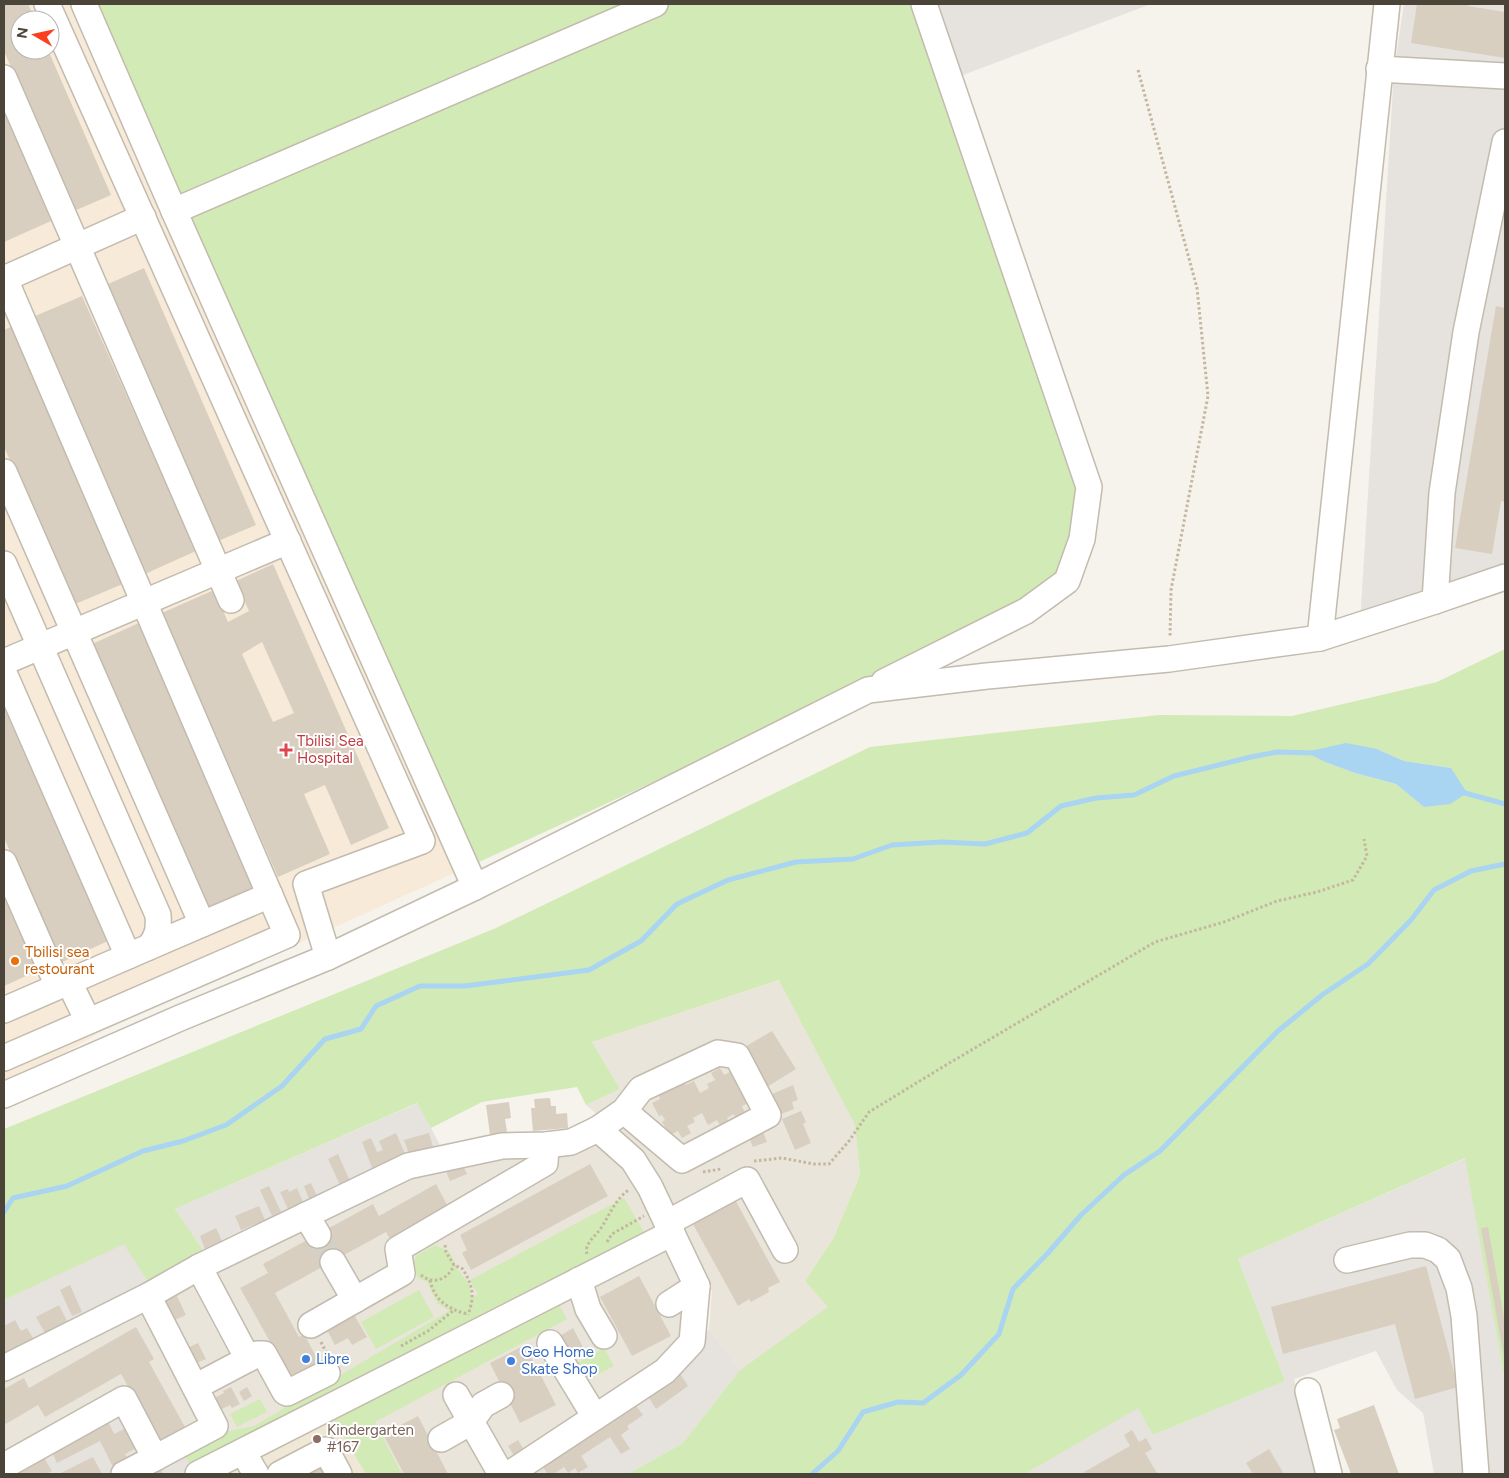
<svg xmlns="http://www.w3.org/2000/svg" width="1509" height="1478" font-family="Figtree,sans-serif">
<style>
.residential{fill:#eae5da}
.commercial{fill:#f7ead8;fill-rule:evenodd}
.industrial{fill:#e6e2dd}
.education{fill:#efe8d6}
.green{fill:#d2eab5;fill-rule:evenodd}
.water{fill:#a9d4f2}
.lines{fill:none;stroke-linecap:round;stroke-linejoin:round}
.stream{stroke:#a9d4f2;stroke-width:5}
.building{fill:#d8cfc1;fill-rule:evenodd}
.minor-tunnel{stroke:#d4d0c8;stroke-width:25;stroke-dasharray:25 12;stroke-linecap:butt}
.minor-casing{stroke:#c2bbae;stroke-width:28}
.path{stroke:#c4b79f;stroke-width:3;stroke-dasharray:2.5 2.5;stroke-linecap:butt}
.minor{stroke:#fff;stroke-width:25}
.health-dot{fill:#e0444e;stroke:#fff;stroke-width:2}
.food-dot{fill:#e8710a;stroke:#fff;stroke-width:2}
.shop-dot{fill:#3f7fe0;stroke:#fff;stroke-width:2}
.education-dot{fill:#8d6e63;stroke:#fff;stroke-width:2}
.labels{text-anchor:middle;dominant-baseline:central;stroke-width:4;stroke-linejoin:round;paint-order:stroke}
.health-label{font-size:15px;fill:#be3a42;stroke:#fff;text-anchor:start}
.food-label{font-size:15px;fill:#c56008;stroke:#fff;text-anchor:start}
.shop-label{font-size:15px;fill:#366cbe;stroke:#fff;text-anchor:start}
.education-label{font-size:15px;fill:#785e54;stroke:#fff;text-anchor:start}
</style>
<rect width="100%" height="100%" fill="#f6f3ec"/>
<g class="residential">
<path d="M780,980l75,145 5,50 -27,64 -28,42 24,26 -89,63 -31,-41 3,-38 -72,-140 -54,-46 34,-16 -28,-47z"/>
<path d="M581,1139l29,8 78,130 -2,56 -19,29 -172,112h-130l-33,-57 -103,57h-225v-100l410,-203z"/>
</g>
<path class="commercial" d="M4,4h80l382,864 -363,163 -99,56zM20,20h30v30h-30z"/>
<g class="industrial">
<path d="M924,4h227l-201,76z"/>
<path d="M1404,4h101v582l-145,38 34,-553z"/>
<path d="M418,1103l23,44 -235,107 -31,-45z"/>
<path d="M1466,1158l39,223v93h-71l-11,-61 -26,-23 -21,-39 -82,28 25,95h-294l113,-67 15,28 132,-54 -47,-122z"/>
<path d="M124,1243l26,42 -146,75v-60z"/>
<path d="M709,1329l31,41 -57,73 -55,31h-103l149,-103z"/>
<path d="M123,1405l33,57 26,-12 9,17 -12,7h-175z"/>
</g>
<path class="education" d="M332,1417l33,57h-145z"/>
<g class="green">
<path d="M84,4h840l165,483 -22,94 -41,30 -560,257z"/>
<path d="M1505,649v732l-40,-223 -227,101 47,122 -132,54 -15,-27 -113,66h-397l55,-31 57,-73 88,-63 -23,-26 28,-42 27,-64 -5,-50 -76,-145 -187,62 28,47 -34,16 -9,-18 -95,15 -51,26 -14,-25 -242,106 31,45 -56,31 -26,-41 -120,56v-171l492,-201 374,-181 289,-32 133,1 145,-34zM1377,749l27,12 47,7 -27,39 -28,-23 -41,-11 -30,-11 -18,-10z"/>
<path d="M624,1198l23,39 -456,230 -9,-17 37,-17 35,-7 195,-115 -12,-8 -10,-21 -9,-4 -5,-13 3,-9 19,-11 15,7 8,18 11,14 3,14 6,-4 -8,-14z"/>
<path d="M419,1290l15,27 -58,32 -15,-27z"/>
<path d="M558,1303l9,16 -192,103 27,52h-36l-34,-57z"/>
<path d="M604,1348l10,18 -30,16 -9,-18z"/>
<path d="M260,1399l7,13 -30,15 -7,-13z"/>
</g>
<path class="water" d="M1346,743l31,6 27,12 47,7 16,25 -17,11 -26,3 -28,-23 -41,-11 -30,-11 -19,-10z"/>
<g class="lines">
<g class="stream">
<path d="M1461,792l44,12"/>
<path d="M4,1212l9,-14 54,-12 76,-35 40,-10 43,-16 56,-39 43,-47 36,-10 15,-23 44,-20h45l124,-16 52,-29 36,-37 51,-24 68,-18 57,-3 39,-14 50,-3 43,2 42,-11 34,-27 35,-8 38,-3 40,-19 77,-19 26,-5 36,1"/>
<path d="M812,1474l26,-23 25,-39 35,-10 25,1 38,-28 38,-41 14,-45 35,-36 33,-38 43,-40 36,-24 118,-120 44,-36 46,-31 43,-44 23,-30 37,-19 34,-7"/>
</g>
</g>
<g class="building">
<path d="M4,4h24l7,16h-15v30h28l63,145 -37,16 -70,-160z"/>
<path d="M1417,4h52l-1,2 37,6v46l-94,-15z"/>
<path d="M4,111l47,110 -47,21z"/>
<path d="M144,268l112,257 -38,16 -112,-256z"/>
<path d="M82,296l114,255 -51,23 -112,-257z"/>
<path d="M1496,306l9,2v194l-4,-1 -9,53 -37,-6z"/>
<path d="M13,326l112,257 -52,22 -69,-158v-117z"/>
<path d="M273,564l116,264 -38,17 -26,-60 -21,9 26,60 -52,23 -116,-264 52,-23 14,32 21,-11 -13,-30zM262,642l32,71 -21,9 -31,-68z"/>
<path d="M141,622l116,264 -51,23 -116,-264z"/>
<path d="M4,708l104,233 -48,22 -56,-125z"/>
<path d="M4,898l33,73 -33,15z"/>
<path d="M772,1031l24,38 -29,18 -24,-39z"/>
<path d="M720,1068l4,7 8,-4 7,13 -2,1 3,6 3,-1 6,13 -7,3 3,7 -9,5 -2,-4 -7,4 2,4 -8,5 -4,-7 -9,5 -6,-12 -9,5 2,4 -8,4 4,7 -9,5 -4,-7 -8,4 -8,-13 3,-2 -3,-5 -3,1 -7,-13 8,-4 -3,-8 9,-4 2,4 7,-3 -2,-4 9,-5 4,6 8,-4 6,12 9,-5 -2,-4 8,-4 -4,-7z"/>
<path d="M793,1085l5,15 -6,2 2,7 -15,6 -9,-20z"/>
<path d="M550,1098l1,8h5v8l11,-1 1,15 -35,3 -2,-23h4l-1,-9z"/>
<path d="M509,1102l2,16 -6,1 2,13 -17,3 -4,-30z"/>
<path d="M801,1111l5,11 -3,2 8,19 -16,7 -13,-31z"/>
<path d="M763,1132l4,10 -14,5 -4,-9z"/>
<path d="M396,1133l10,23 -33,14 -11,-28 9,-4 6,14 6,-2 -4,-9z"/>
<path d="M429,1133l4,14 -24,7 -5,-14z"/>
<path d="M338,1154l12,27 -10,4 -12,-26z"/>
<path d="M461,1162l6,12 -17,7 -5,-12z"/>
<path d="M590,1164l18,32 -137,74 -9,-17 5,-3 -7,-15z"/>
<path d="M311,1183l6,13 -8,3 -5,-13z"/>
<path d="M436,1184l16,30 -58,32 -8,-14 -111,61 24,44 5,-3 15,28 -34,18 -11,-31 -34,-61 28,-15 -5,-9 110,-60 6,12z"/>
<path d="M269,1186l12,26 -9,4 -12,-26z"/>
<path d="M297,1188l6,14 -15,7 -8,-17 8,-3 1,3z"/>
<path d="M732,1194l48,88 -12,6 1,4 -18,10 -2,-3 -11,7 -49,-89z"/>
<path d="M259,1206l6,14 -24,10 -6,-14z"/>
<path d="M1488,1227l17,96v41l-24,-136z"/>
<path d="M216,1228l6,13 -17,8 -5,-13z"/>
<path d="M1426,1266l32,121 -43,12 -20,-75 -112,30 -12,-47z"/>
<path d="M639,1276l32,60 -39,20 -32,-59z"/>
<path d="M70,1285l12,27 -10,4 -12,-26z"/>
<path d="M177,1296l9,19 -16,7 -6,-12 5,-2 -3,-7z"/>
<path d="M59,1305l8,16 -22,12 -9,-16z"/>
<path d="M353,1313l14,24 -15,8 -4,-7 -13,7 -9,-17z"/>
<path d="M15,1320l6,11 6,-3 6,10 -29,16v-14h1l-1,-14z"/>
<path d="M136,1327l18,32 -5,3 36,65 -26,14 -38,-67 -76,43 -7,-12 -34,20v-36l20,-11 5,10z"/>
<path d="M573,1328l13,25 -15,8 -13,-24z"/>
<path d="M198,1343l8,16 -14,6 -7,-16z"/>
<path d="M525,1345l31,60 -36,18 -30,-60z"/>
<path d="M679,1372l9,14 -32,23 -10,-16z"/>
<path d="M231,1387l9,17 -8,4 -2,-3 -14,7 -6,-12 14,-7 -1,-2z"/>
<path d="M247,1387l5,9 -8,5 -5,-9z"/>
<path d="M634,1403l9,12 -16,11 2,3 -8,6 9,14 -9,5 -11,-17 -29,19 7,11 -10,6 -3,-5 -7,5 -4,-6 -10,7h-6l-7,-9z"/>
<path d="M1374,1405l25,69h-48l-17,-44 6,-2 -3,-9z"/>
<path d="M418,1416l30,58h-44l-21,-40z"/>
<path d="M107,1419l7,15 18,-9 10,20 -17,9 5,10 -15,7 -15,-30 -43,22 -7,-15z"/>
<path d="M1132,1430l7,12 7,-4 6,11 -7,4 12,20 -3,1h-68l-2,-2 46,-26 -6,-11z"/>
<path d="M518,1440l8,13 -10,6 -8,-13z"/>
<path d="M1269,1449l15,25h-31l-7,-11z"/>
<path d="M43,1456l9,15 -6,3h-36z"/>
<path d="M93,1457l9,17h-43z"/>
<path d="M320,1458l9,16h-39z"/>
<path d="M159,1465l4,9h-22z"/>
</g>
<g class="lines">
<path class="minor-tunnel" d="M318,1235l15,27"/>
<g class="minor-casing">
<g id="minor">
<path d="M47,4l375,837 -116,43 22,73"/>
<path d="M84,4l90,207 301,676"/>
<path d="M1379,69l126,7"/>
<path d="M4,78l227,522"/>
<path d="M174,211l481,-207"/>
<path d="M4,277l283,658 -283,123"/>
<path d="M4,279l139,-62"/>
<path d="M4,472l198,452"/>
<path d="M4,564l154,351c1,13 0,22 -9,32l-145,63"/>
<path d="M1435,601l7,-108 24,-161 39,-190"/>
<path d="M1320,638l67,-634"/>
<path d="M4,662l284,-121"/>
<path d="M4,673l124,283"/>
<path d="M884,682l142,-71 41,-30 15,-42 7,-52 -165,-483"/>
<path d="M4,863l54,123"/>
<path d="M149,947l121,-52"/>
<path d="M69,982l19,39"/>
<path d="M4,1095l176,-77 148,-61 147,-70 393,-197 119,-14 182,-17 151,-21 115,-37 70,-24"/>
<path d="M598,1129l26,-18 17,-22 77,-36 19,3 31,59 -86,45 -58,-49"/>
<path d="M306,1215l12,20"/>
<path d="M667,1223l80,-43 38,70"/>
<path d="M1347,1260l63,-15h15l13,5 10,9 11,29 5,28 12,158"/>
<path d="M333,1262l22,38"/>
<path d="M579,1280l9,29 16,27"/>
<path d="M148,1296l67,130 -60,32"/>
<path d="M669,1304l28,-18"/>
<path d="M311,1325l91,-52 -4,-24 147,-86 1,-18"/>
<path d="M550,1343l45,74"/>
<path d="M248,1359l9,-5h7l21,38 2,1 40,-20"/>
<path d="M4,1368l144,-72 51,-29 209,-101 94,-20 44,-1 25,-3 27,-13 35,31 17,27 47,99 -5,56 -27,29 -156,103"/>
<path d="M195,1387l53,-28 -49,-92"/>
<path d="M1308,1391l21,83"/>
<path d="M456,1395l45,79"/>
<path d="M441,1439l30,-17 12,-17 18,-10"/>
<path d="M243,1452l13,22"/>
<path d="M4,1466l120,-67 31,59 -31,16"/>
<path d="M198,1474l474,-241"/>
<path d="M280,1474l46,-24 13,24"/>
</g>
</g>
<g class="path">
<path d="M1138,70l59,218 11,108 -37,194 -1,48"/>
<path d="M754,1161l28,-3 32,6h15l20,-23 20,-29 77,-47 209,-123 69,-20 53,-21 40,-9 36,-12 14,-24 -3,-17"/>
<path d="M703,1172l18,-3"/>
<path d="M607,1242l5,-8 32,-18"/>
<path d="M445,1245l1,7 8,13 9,4c10,18 12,26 5,46"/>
<path d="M587,1254l-1,-4c3,-11 9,-13 15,-22 9,-14 15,-30 29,-39"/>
<path d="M421,1275c12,10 27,5 33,-10"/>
<path d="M430,1280c4,20 18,29 37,34"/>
<path d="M321,1342l6,12"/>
<path d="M401,1346l27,-15 26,-21"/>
</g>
<use href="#minor" class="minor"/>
</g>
<path class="health-dot" d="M283.5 742.5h5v5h5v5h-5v5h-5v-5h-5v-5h5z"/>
<circle class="food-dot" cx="15" cy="961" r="5"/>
<g class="shop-dot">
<circle cx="306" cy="1359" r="5"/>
<circle cx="511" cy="1361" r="5"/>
</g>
<circle class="education-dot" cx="317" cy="1439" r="5"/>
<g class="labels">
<g class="health-label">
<text x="297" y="741">Tbilisi Sea<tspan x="297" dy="17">Hospital</tspan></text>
</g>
<g class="food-label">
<text x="25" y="952">Tbilisi sea<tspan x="25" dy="17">restourant</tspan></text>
</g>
<g class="shop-label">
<text x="521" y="1352">Geo Home<tspan x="521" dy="17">Skate Shop</tspan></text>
<text x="316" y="1359">Libre</text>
</g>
<g class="education-label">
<text x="327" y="1430">Kindergarten<tspan x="327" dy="17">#167</tspan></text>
</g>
</g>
<rect width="1509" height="1478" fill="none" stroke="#4b4439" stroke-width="10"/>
<g transform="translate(35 35) rotate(279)"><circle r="24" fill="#ffffff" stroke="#b7b4b0"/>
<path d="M0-4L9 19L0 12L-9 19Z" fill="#fc3f1d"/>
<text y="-8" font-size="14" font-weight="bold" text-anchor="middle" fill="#4b4439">N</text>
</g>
</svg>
